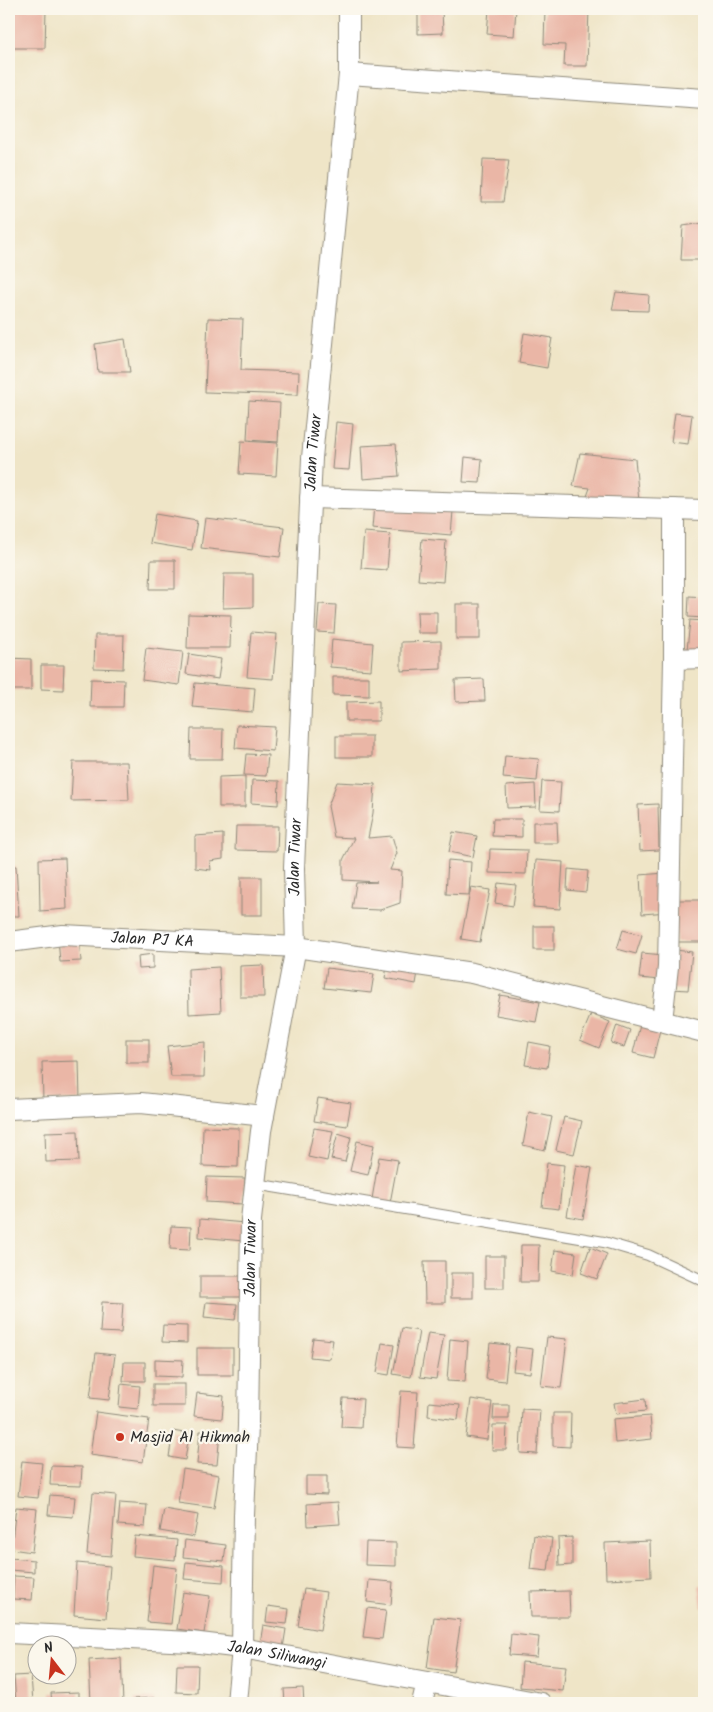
<svg xmlns="http://www.w3.org/2000/svg" width="713" height="1712" font-family="Kalam,sans-serif">
<style>
.building{fill:#eab6a6}
.lines{fill:none;stroke-linecap:round;stroke-linejoin:round}
.lane-casing{stroke:#8d8879;stroke-width:12}
.street-casing{stroke:#8d8879;stroke-width:22}
.lane{stroke:#fff;stroke-width:10}
.street{stroke:#fff;stroke-width:20}
.poi-dot{fill:#c8321e;stroke:#fbf7ec;stroke-width:2}
.labels{text-anchor:middle;dominant-baseline:central;stroke-width:4.5;stroke-linejoin:round;paint-order:stroke}
.street-label{font-size:16px;fill:#2b2b2b;stroke:#fbf7ec}
.poi-label{font-size:16px;fill:#2b2b2b;stroke:#fbf7ec;text-anchor:start}
</style>
<rect width="100%" height="100%" fill="#fbf7ec"/>
<filter id="ink" filterUnits="userSpaceOnUse"><feTurbulence type="fractalNoise" baseFrequency=".02" numOctaves="2"/><feDisplacementMap in="SourceGraphic" scale="10" xChannelSelector="R" yChannelSelector="G"/><feConvolveMatrix kernelMatrix="1 2 1 2 8 2 1 2 1" color-interpolation-filters="sRGB"/></filter>
<filter id="wash" filterUnits="userSpaceOnUse"><feTurbulence type="fractalNoise" baseFrequency=".0096" numOctaves="4" result="noise"/><feDisplacementMap in="SourceGraphic" scale="20" xChannelSelector="R" yChannelSelector="G"/><feGaussianBlur stdDeviation="1.12" result="paint"/><feColorMatrix in="noise" values="0 0 0 0 0 0 0 0 0 0 0 0 0 0 0 0 0 1.4 0 .05"/><feComposite in="paint" operator="in"/></filter>
<g filter="url(#wash)">
<rect width="100%" height="100%" fill="#efe5c7"/>
<g id="blocks">
<g class="building">
<path d="M9,9h37l-1,39h-36z"/>
<path d="M418,9h24l1,24 -25,1z"/>
<path d="M489,9h27l-2,27 -27,-2z"/>
<path d="M545,9h44l-2,57h-23l1,-21 -21,-1z"/>
<path d="M483,159l26,1 -6,42h-22z"/>
<path d="M704,223v37h-23l2,-34z"/>
<path d="M616,292l33,3 -1,16 -36,-1z"/>
<path d="M208,318l35,1 -2,51 58,2 -1,23 -93,-3z"/>
<path d="M524,333l28,5 -5,30 -28,-5z"/>
<path d="M125,339l5,33h-32l-3,-28z"/>
<path d="M249,401l31,2 -2,39 -31,-2z"/>
<path d="M675,413l17,2 -4,29 -17,-2z"/>
<path d="M336,422l17,2 -4,46 -17,-1z"/>
<path d="M241,441l37,2 -2,33 -37,-2z"/>
<path d="M396,444l3,32 -36,3 -2,-33z"/>
<path d="M580,453l55,6 4,42 -53,-2 4,-11 -17,-2z"/>
<path d="M465,457l17,2 -2,24 -17,-1z"/>
<path d="M374,505l79,6 -2,24 -79,-7z"/>
<path d="M155,514l42,7 -5,29 -42,-7z"/>
<path d="M205,518l79,9 -4,30 -79,-9z"/>
<path d="M364,532l26,2 -3,36 -26,-2z"/>
<path d="M422,539l24,2 -3,41 -25,-2z"/>
<path d="M151,560h24v29h-25z"/>
<path d="M224,574h29v33l-30,1z"/>
<path d="M689,596l15,1v21l-16,-1z"/>
<path d="M319,604l17,1 -2,28 -17,-1z"/>
<rect x="456" y="604" width="24" height="35"/>
<path d="M417,612h20v21h-19z"/>
<path d="M188,614l43,1 -1,33h-43z"/>
<path d="M690,620l14,1v31l-17,-2z"/>
<path d="M251,632l26,2 -4,45 -26,-2z"/>
<path d="M95,635h29l-1,34 -29,-1z"/>
<path d="M332,639l41,4 -2,27 -41,-3z"/>
<path d="M441,641v28l-40,2v-29z"/>
<path d="M146,648l37,4 -4,33 -37,-5z"/>
<path d="M189,654l32,5 -3,20 -32,-5z"/>
<path d="M9,658l22,1v31h-22z"/>
<path d="M41,665h23l-1,25 -22,-1z"/>
<path d="M333,677h36v19l-36,-1z"/>
<path d="M91,679l33,1 -1,27h-33z"/>
<path d="M484,679l1,22 -29,1 -1,-22z"/>
<path d="M195,683l60,5 -2,24 -61,-5z"/>
<path d="M379,701v20h-33v-19z"/>
<path d="M237,725l38,2 -2,24 -38,-3z"/>
<path d="M191,729h32l-1,30h-32z"/>
<rect x="336" y="736" width="36" height="21"/>
<path d="M246,754l22,1 -2,21 -22,-1z"/>
<path d="M505,756l34,3 -2,22 -34,-3z"/>
<path d="M73,762h54l2,38 -58,1z"/>
<path d="M245,776v31h-26v-30z"/>
<path d="M252,780l27,1 -1,24 -27,-2z"/>
<path d="M542,781l19,1 -2,29 -19,-1z"/>
<path d="M337,782l38,2 -2,29 -5,25 24,-2 5,17 -7,17 12,1 -2,32 -20,7 -28,-1 4,-26 21,-1 -34,-2v-20l11,-22 -20,-1 -6,-31z"/>
<path d="M535,784l1,23 -29,1 -1,-22z"/>
<path d="M658,804l1,46 -19,1 -2,-46z"/>
<path d="M493,819h29v18l-30,-1z"/>
<path d="M533,822h24l1,21h-25z"/>
<path d="M236,826h42l-1,25 -42,-1z"/>
<path d="M453,832l24,4 -4,21 -24,-5z"/>
<path d="M223,834v25l-13,2 1,9 -16,-2v-32z"/>
<path d="M490,849l37,1 -1,24 -37,-1z"/>
<path d="M65,858l2,51 -27,2 -1,-52z"/>
<path d="M448,860l23,2 -2,33 -23,-1z"/>
<path d="M536,860l27,2 -3,47 -27,-2z"/>
<path d="M9,866h7l3,50h-10z"/>
<path d="M568,869l20,2 -2,21 -19,-2z"/>
<path d="M665,873l3,39 -26,2 -2,-39z"/>
<rect x="241" y="877" width="21" height="38"/>
<path d="M498,883l18,2 -3,21 -18,-3z"/>
<path d="M471,887l19,3 -10,52 -19,-3z"/>
<path d="M675,900h27v42h-26z"/>
<rect x="534" y="926" width="20" height="24"/>
<path d="M623,930l19,5 -6,19 -19,-5z"/>
<path d="M79,937l2,24 -21,1 -2,-23z"/>
<path d="M675,950l17,2 -4,38 -17,-1z"/>
<path d="M642,953l22,2 -3,25 -22,-2z"/>
<path d="M153,954v14l-14,1 -1,-13z"/>
<path d="M388,961l31,5 -3,18 -31,-6z"/>
<path d="M263,965l1,32h-24v-31z"/>
<path d="M219,967l2,45 -32,2 -1,-45z"/>
<path d="M327,968l47,6 -3,19 -47,-5z"/>
<path d="M500,995l40,7 -4,20 -40,-7z"/>
<path d="M591,1014l19,8 -11,26 -19,-8z"/>
<path d="M641,1021l20,5 -8,32 -20,-5z"/>
<path d="M617,1025l13,5 -6,17 -13,-4z"/>
<rect x="126" y="1039" width="23" height="24"/>
<path d="M205,1042l-1,35h-33l-4,-31z"/>
<path d="M529,1042l21,4 -3,22 -22,-3z"/>
<path d="M79,1061l1,39 -37,1 -1,-39z"/>
<path d="M318,1098l33,5 -4,23 -33,-5z"/>
<path d="M529,1112l23,5 -7,33 -22,-5z"/>
<path d="M564,1117l18,4 -8,33 -18,-4z"/>
<path d="M203,1127l36,1 -1,39 -36,-1z"/>
<path d="M314,1128l19,3 -6,30 -19,-4z"/>
<path d="M78,1131l1,30 -33,1 -1,-30z"/>
<path d="M338,1133l13,4 -6,25 -14,-3z"/>
<path d="M357,1141l17,4 -6,30 -18,-4z"/>
<path d="M379,1157l19,3 -8,43 -18,-4z"/>
<path d="M547,1163l17,2 -5,44 -17,-2z"/>
<path d="M576,1165l16,3 -9,51 -16,-3z"/>
<path d="M207,1177l38,1 -2,26 -37,-2z"/>
<path d="M200,1219l45,4 -1,18 -45,-4z"/>
<path d="M171,1226l20,1 -1,23 -20,-1z"/>
<path d="M521,1245h18l-1,37h-18z"/>
<path d="M590,1247l17,7 -10,25 -16,-6z"/>
<path d="M555,1250l21,3 -3,22 -21,-4z"/>
<rect x="485" y="1256" width="19" height="32"/>
<path d="M424,1261h21v42h-20z"/>
<rect x="451" y="1273" width="22" height="25"/>
<rect x="200" y="1276" width="41" height="21"/>
<path d="M102,1302l21,1 -2,30 -21,-1z"/>
<path d="M206,1302l31,2 -2,16 -31,-3z"/>
<path d="M163,1325l24,1v17l-25,-1z"/>
<path d="M402,1328l17,3 -8,46 -18,-3z"/>
<path d="M428,1333l16,2 -8,44 -16,-2z"/>
<path d="M547,1337l20,2 -6,49 -20,-2z"/>
<path d="M313,1338l20,2 -3,19 -20,-2z"/>
<path d="M450,1339l18,2 -3,41 -18,-1z"/>
<path d="M382,1343l12,2 -5,30 -12,-2z"/>
<path d="M490,1343l19,2 -4,36 -19,-2z"/>
<path d="M516,1347l17,2 -3,24 -17,-2z"/>
<rect x="197" y="1348" width="36" height="27"/>
<path d="M96,1353l19,2 -6,45 -19,-2z"/>
<path d="M155,1359l28,1 -1,17 -27,-1z"/>
<path d="M124,1362h21v19h-22z"/>
<path d="M121,1384l19,2 -2,23 -19,-2z"/>
<rect x="153" y="1384" width="32" height="22"/>
<path d="M401,1391l17,1 -4,56 -17,-1z"/>
<path d="M197,1393l27,3 -2,23 -28,-3z"/>
<path d="M343,1398l20,1 -2,29 -20,-1z"/>
<path d="M471,1399l21,3 -5,38 -21,-3z"/>
<path d="M645,1399l1,12 -30,3 -2,-11z"/>
<path d="M429,1402l31,3 -2,15 -30,-4z"/>
<path d="M494,1405h15v14h-16z"/>
<path d="M522,1409l18,1 -3,44 -17,-1z"/>
<path d="M96,1412l53,7 -6,43 -53,-7z"/>
<path d="M553,1413h18l-1,34 -17,-1z"/>
<path d="M650,1416l2,23 -37,4 -2,-24z"/>
<path d="M493,1425h14l-1,25h-14z"/>
<path d="M173,1431l16,3 -4,26 -16,-3z"/>
<path d="M200,1431l20,2 -3,32 -20,-1z"/>
<path d="M22,1461l20,2 -4,35 -20,-2z"/>
<path d="M51,1466l31,1 -1,19 -31,-1z"/>
<path d="M183,1469l36,6 -5,33 -36,-5z"/>
<path d="M306,1476h21v19l-21,-1z"/>
<path d="M93,1493l23,2 -5,61 -24,-2z"/>
<path d="M50,1495l25,2 -2,20 -25,-2z"/>
<path d="M338,1502l2,22 -32,2 -1,-22z"/>
<path d="M120,1503l27,2 -2,22 -27,-2z"/>
<path d="M16,1507l21,2 -5,43 -21,-3z"/>
<path d="M164,1509l34,6 -4,22 -34,-6z"/>
<path d="M534,1535l18,3 -4,33 -18,-2z"/>
<path d="M135,1536l42,4 -2,20 -42,-4z"/>
<path d="M572,1537v28l-13,1 -1,-28z"/>
<path d="M185,1540l41,5 -2,16 -41,-4z"/>
<path d="M650,1541l1,36 -45,2 -1,-36z"/>
<path d="M366,1542l30,1v23l-31,-1z"/>
<path d="M10,1558l24,2v12l-25,-2z"/>
<path d="M186,1562l38,4 -1,16 -39,-3z"/>
<path d="M77,1563l33,3 -4,52 -32,-3z"/>
<path d="M153,1565l24,3 -6,56 -24,-2z"/>
<path d="M14,1576l20,1 -2,23 -19,-1z"/>
<path d="M369,1580l24,2 -2,23 -24,-3z"/>
<path d="M699,1585h5v23h-2z"/>
<path d="M304,1589l22,3 -6,38 -22,-4z"/>
<path d="M569,1591l1,26h-39l-1,-25z"/>
<path d="M183,1592l27,4 -6,37 -27,-4z"/>
<path d="M268,1606l21,3 -2,15 -21,-2z"/>
<path d="M367,1608l19,2 -4,29 -19,-2z"/>
<path d="M434,1617l27,3 -8,52 -26,-4z"/>
<path d="M263,1625l23,4 -3,19 -23,-4z"/>
<path d="M511,1634l28,3 -2,20 -28,-2z"/>
<path d="M121,1658l2,45h-32l-2,-43z"/>
<path d="M522,1662l44,4 -3,25 -43,-4z"/>
<path d="M177,1665h21l-1,28 -21,-1z"/>
<path d="M9,1671h2l2,32h-4z"/>
<path d="M31,1675l2,28h-17l-2,-27z"/>
<path d="M303,1688l1,15h-19l-1,-14z"/>
<path d="M79,1692v11h-27l-1,-10z"/>
<path d="M154,1698l1,5h-20l-1,-4z"/>
<path d="M356,1700l23,2 -1,1h-22z"/>
</g>
</g>
</g>
<g filter="url(#ink)">
<use href="#blocks" fill-opacity="0" stroke="#8d8879" stroke-width="1"/>
<g class="lines">
<g class="lane-casing">
<path id="lane" d="M255,1184l349,58 44,13 56,26"/>
</g>
<g class="street-casing">
<g id="street">
<path d="M349,74l355,25"/>
<path d="M310,498l394,12"/>
<path d="M674,659v-150"/>
<path id="s1" d="M9,942l54,-7 233,12 176,26 232,59"/>
<path d="M662,1021l6,-54 6,-308 30,-1"/>
<path d="M9,1109l132,-6 123,13"/>
<path id="s2" d="M9,1633l182,9 51,6 299,55"/>
<path id="s3" d="M237,1703l5,-55 2,-133 4,-89 3,-206 10,-89 35,-184 -2,-79 18,-410 37,-384v-65"/>
<path d="M422,1703l5,-21"/>
</g>
</g>
<use href="#lane" class="lane"/>
<use href="#street" class="street"/>
</g>
</g>
<circle class="poi-dot" cx="120" cy="1437" r="5"/>
<g class="labels">
<g class="street-label">
<text stroke="none"><textPath href="#s3" startOffset="1255">Jalan Tiwar</textPath></text>
<text stroke="none"><textPath href="#s3" startOffset="850">Jalan Tiwar</textPath></text>
<text stroke="none"><textPath href="#s1" startOffset="144">Jalan PJ KA</textPath></text>
<text stroke="none"><textPath href="#s3" startOffset="445">Jalan Tiwar</textPath></text>
<text stroke="none"><textPath href="#s2" startOffset="269">Jalan Siliwangi</textPath></text>
</g>
<g class="poi-label">
<text x="130" y="1437">Masjid Al Hikmah</text>
</g>
</g>
<rect width="713" height="1712" fill="none" stroke="#fbf7ec" stroke-width="30"/>
<g transform="translate(52 1660) rotate(344)"><circle r="24" fill="#fbf7ec" stroke="#a8a59f"/>
<path d="M0-4L9 19L0 12L-9 19Z" fill="#c8321e"/>
<text y="-8" font-size="14" font-weight="bold" text-anchor="middle" fill="#2b2b2b">N</text>
</g>
</svg>
